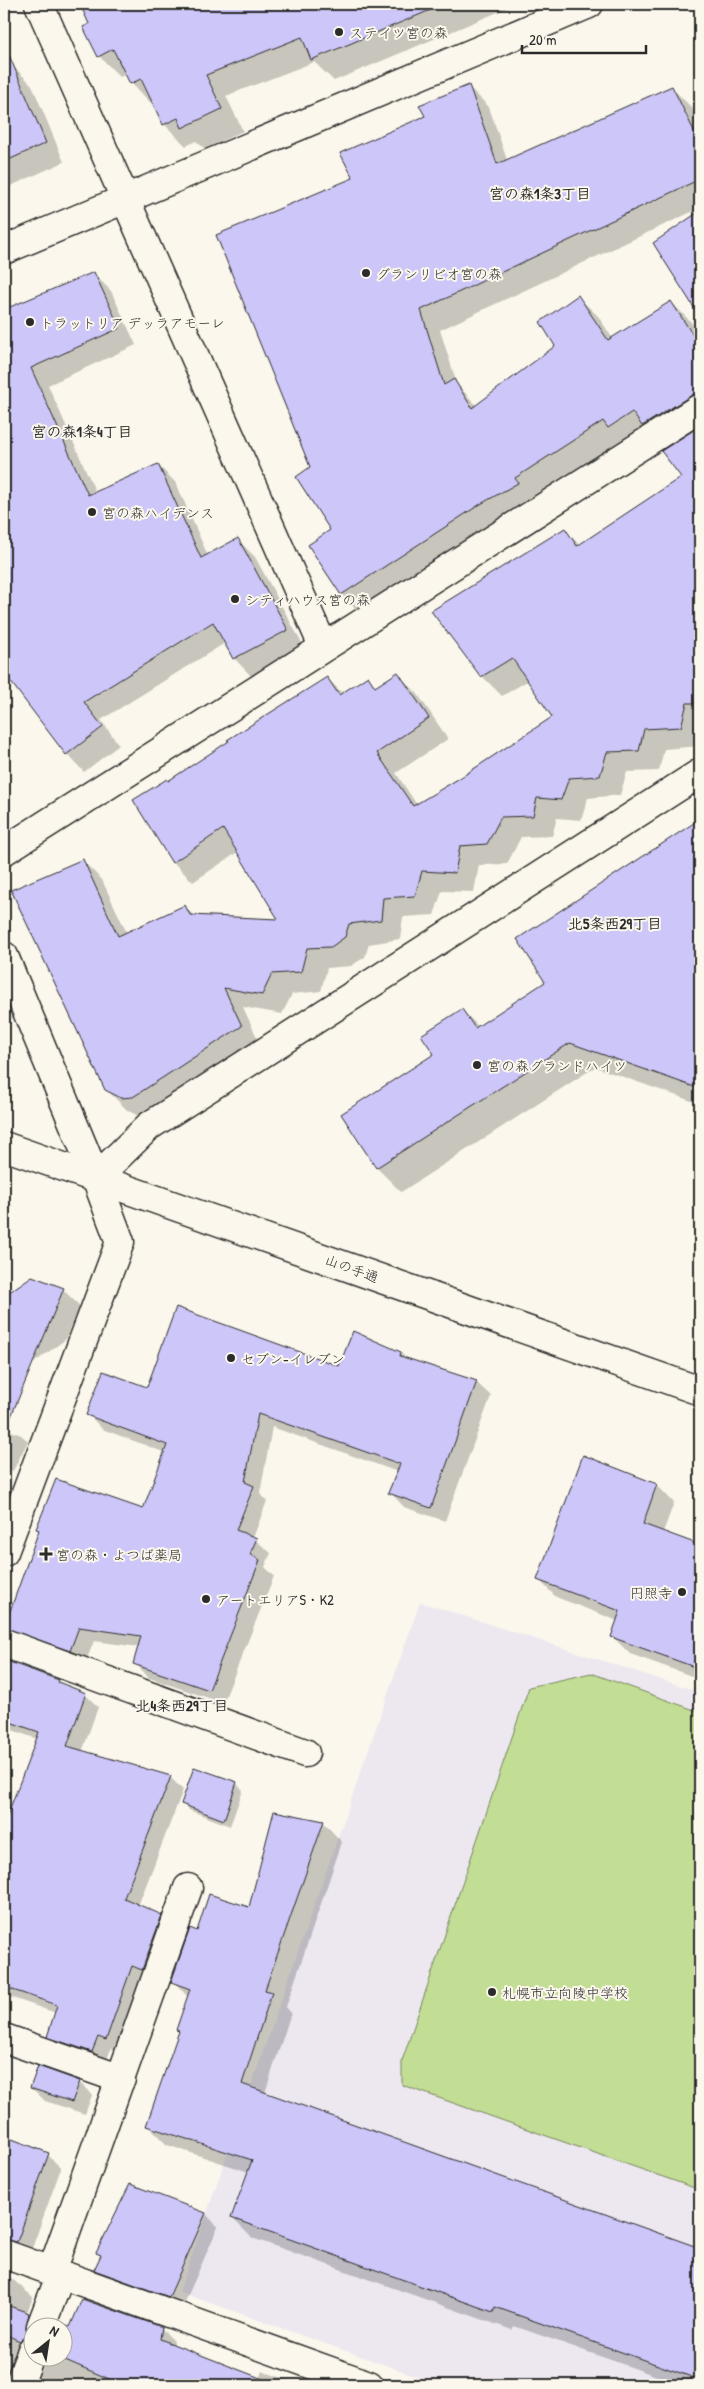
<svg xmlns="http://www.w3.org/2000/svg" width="704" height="2389" font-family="'Patrick Hand','Klee One',sans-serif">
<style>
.built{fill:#ede8f0}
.green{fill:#c2dd94;stroke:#768460}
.shadow{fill:#0003}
.building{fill:#ccc6f9;stroke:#2b2b2b}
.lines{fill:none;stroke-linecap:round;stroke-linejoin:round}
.street-casing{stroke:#2b2b2b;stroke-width:31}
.secondary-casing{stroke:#2b2b2b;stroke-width:31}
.street{stroke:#fbf7ec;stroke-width:28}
.secondary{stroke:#fbf7ec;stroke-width:28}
.poi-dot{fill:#2b2b2b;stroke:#fbf7ec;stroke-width:2}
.labels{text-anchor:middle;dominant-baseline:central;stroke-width:4;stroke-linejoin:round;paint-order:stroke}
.poi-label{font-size:14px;fill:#2b2b2b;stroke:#fbf7ec;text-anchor:start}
.street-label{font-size:14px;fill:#2b2b2b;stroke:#fbf7ec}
.neighbourhood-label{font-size:15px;font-weight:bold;fill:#2b2b2b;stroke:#fbf7ec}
</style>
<rect width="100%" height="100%" fill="#fbf7ec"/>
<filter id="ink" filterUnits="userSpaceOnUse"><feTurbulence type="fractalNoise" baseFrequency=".02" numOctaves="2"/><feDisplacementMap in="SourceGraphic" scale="10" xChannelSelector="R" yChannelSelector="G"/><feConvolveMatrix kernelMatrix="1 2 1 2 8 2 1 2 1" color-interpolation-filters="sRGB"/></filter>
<g filter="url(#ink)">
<path class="built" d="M420,1602l280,90v693h-258l-263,-93z"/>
<path class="green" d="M591,1673l109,39v478l-298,-105v-24l127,-374z"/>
<g class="shadow">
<path d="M81,4h436l-183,77 -20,-19 -88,34 17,35 -38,18 -9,-8 -10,5 -22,-22 -10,-20h-2l-21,-21 -4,-9 -7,3 -21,-21 -8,-31z"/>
<path d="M13,66l19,19 32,77 -60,27v-118z"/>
<path d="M469,87l20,20 18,53 165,-72 20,20 8,17v83l-260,122 17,54 20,22 80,-59 21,-50 20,19 15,23 58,-37 20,20 9,15v86l-71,24 -7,-6 -260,174 -20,-20 -32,-49 22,-15 -21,-63 43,-289 73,-62z"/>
<path d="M700,226v80l-21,-79z"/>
<path d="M94,274l17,17 25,54 -88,40 48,108 62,-28 18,18 32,73 30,-16 17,17 49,90 -53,29 -17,-18 -9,-15 -124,77 18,25 -35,27 -17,-18 -57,-76 -6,3v-367z"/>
<path d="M700,428v318l-36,3 -5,22 -32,1 -7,23 -32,3 -7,22 -24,-2 -5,18 -31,1 -14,27 -28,1 -5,27 -32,-1 -8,24 -31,2 -3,22 -31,5 -4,13 -14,9 -24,2 -6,23 -29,3 -10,20 -39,-7 18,39 -119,72 -15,-8 -21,-21 -24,-229 20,20 25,53 58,-26 9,9 86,4 -42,-68 -45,30 -20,-20 -39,-61 34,-18 159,-105 16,16 25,-16 9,9 20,-14 20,20 31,46 -52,34 21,32 137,-88 -25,-37 -27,16 -20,-20 -49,-65 131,-81 16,15 103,-67 -20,-26z"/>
<path d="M700,820v284l-105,-37 -194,125 -24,-24 -35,-54 94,-60 26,-44 17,17 68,-44 -28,-44z"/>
<path d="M4,1288l4,6 55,-4 17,16 -14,33 -62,46z"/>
<path d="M401,1353l6,7 69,22 15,14 -46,125 -41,-14 -14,-15 8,-20 -126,-45 -12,67 7,7 -14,37 18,15 -6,14 9,9 -51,127 -74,-25 -14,-15 4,-16 -45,-6 -9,23 -65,-22 -15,-15 138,-116 23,-58 -64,-24 -14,-15 60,-25 192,-21z"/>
<path d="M4,1428l17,7 7,6 -15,30 -9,-3z"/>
<path d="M583,1457l74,28 17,18 -11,29 37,14v133l-70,-25 -17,-17 5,-16 -62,-24 -17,-17z"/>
<path d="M4,1660l81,34 13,13 -16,45 88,25 13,13 -45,116 23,10 13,13 -55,123 -8,-3 -6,15 -43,-15 -13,-13 7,-23 -52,-18v-167l33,-89 -33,-12z"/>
<path d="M195,1769l42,15 6,6 -13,36 -41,-16 -6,-6z"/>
<path d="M323,1822l19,20 -56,165 5,6 -26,80 435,156v136h-18l-168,-59 -2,4 -260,-92 -20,-20 17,-46 -82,-27 -19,-19 32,-94 -3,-2 11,-33 -15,-16 25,-49 52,-24z"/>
<path d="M79,2082l13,13 -7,19 -40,-13 -13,-13z"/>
<path d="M4,2138l44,17 13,13 -31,86 -26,5z"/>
<path d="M131,2186l75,28 12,13 -36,82 -73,-27 -13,-12 6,-13 -5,-5z"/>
<path d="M4,2272l29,25 -6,16 14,13h-9v28l-12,31h-16z"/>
<path d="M60,2324l11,4h90l13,13v5l85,33 3,-8 41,14h-268l13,-29h14v-30h-4z"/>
</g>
<g class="building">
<path d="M80,4h365l-134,56 -9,-23 -96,38 16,34 -40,19 -4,-10 -15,7 -22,-46 -11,5 -17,-35 -15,8 -15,-30 6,-3z"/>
<path d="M4,43l42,100 -42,19z"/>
<path d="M469,85l28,79 175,-78 28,57v36l-279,131 23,75 10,-6 18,29 83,-62 -15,-24 38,-27 30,45 63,-39 29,45v47l-8,2 -50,31 -10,-14 -24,16 -5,-7 -88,57 3,5 -39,22 -138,90 -33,-50 22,-15 -34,-53 14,-10 -94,-232 137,-57 -13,-25 85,-37 -6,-11z"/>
<path d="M700,211v106l-47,-74z"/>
<path d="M94,272l26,56 -89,40 57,127 70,-31 43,94 37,-20 50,92 -55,29 -20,-37 -129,80 19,25 -37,28 -62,-82v-367l1,3z"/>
<path d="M700,426v277h-13l-6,24 -37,2 -5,22 -32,1 -7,24 -31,2 -8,22 -24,-2 -4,18 -32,1 -14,27 -27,2 -5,27 -33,-2 -7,25 -32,2 -2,22 -32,4 -4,13 -14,10 -24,1 -6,24 -29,2 -10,21 -38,-7 18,38 -109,71 -12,1 -16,-8 -94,-200 72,-31 35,77 67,-31 5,10 88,4 -55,-90 -51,34 -39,-63 34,-21 1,2 61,-40 -2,-1 100,-63 12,18 29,-19 7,11 23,-15 31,46 -52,35 36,53 50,-30 89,-59 -40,-59 -31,19 -50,-66 134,-83 12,18 104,-69 -20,-26z"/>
<path d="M700,819v270l-130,-46 -194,125 -35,-54 93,-60 -13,-19 41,-26 13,19 70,-46 -28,-43z"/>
<path d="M32,1276l32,12 -59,143 -1,-121 4,-17z"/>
<path d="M176,1307l163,59 14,-35 48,21 -1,4 77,25 -46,127 -43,-15 12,-29 -142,-50 -13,68 9,4 -18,44 21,8 -7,16 10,6 -51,130 -76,-26 8,-28 -62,-9 -9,24 -66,-23 35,-98 -3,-1 20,-50 87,30 24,-64 -81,-30 17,-44 44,16z"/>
<path d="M583,1455l74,29 -14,40 57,21v124l-89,-32 9,-26 -83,-31z"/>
<path d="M4,1660l55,20 -1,2 28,11 -19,53 104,30 -47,122 38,17 -20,55 -10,-4 -26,74 -8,-3 -6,15 -45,-15 10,-32 -53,-18v-163l35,-92 -35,-12z"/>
<path d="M194,1767l43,15 -13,38 -43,-16z"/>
<path d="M274,1811l50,10 -59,169 7,2 -30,92 458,164v132l-205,-73 -2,5 -262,-94 21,-58 -106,-34 33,-95 -3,-1 14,-41 -19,-7 19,-54 7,3 12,-37 40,13z"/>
<path d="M38,2066l42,15 -8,21 -42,-14z"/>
<path d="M4,2136l45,17 -32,89 -13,-3z"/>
<path d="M130,2184l76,29 -37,84 -75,-27 7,-15 -5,-2z"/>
<path d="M82,2299l80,28 -2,12 113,44 -1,2h-149l-67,-29h6v-30h-4l1,-3 11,4z"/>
<path d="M4,2304l25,9 -3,15 2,7 -8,6 -16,-7z"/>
</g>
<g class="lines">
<g class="street-casing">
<g id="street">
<path d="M39,4l284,642"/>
<path d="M4,250l585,-246"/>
<path d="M4,851l696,-443"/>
<path d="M4,956l92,222"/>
<path d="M4,1552l116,-310 -24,-64 53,-52 551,-353"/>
<path d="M4,1643l301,110"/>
<path d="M4,2038l117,41"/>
<path d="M4,2254l365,131"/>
<path d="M52,2271l136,-383"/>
<path d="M41,2326l20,-52"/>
<path d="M19,2385l13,-35"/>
</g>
</g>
<g class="secondary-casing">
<path id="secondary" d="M4,1146l696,245"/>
</g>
<use href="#street" class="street"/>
<use href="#secondary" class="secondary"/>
</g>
</g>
<g class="poi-dot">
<circle cx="339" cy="32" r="5"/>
<circle cx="366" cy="273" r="5"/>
<circle cx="30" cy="322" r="5"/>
<circle cx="92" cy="512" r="5"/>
<circle cx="235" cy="599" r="5"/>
<circle cx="477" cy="1065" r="5"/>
<circle cx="231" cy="1358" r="5"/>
<path d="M43.5 1546.5h5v5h5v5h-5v5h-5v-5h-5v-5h5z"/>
<circle cx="682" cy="1592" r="5"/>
<circle cx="206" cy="1599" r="5"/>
<circle cx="492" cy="1992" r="5"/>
</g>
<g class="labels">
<g class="poi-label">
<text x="349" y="32">ステイツ宮の森</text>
<text x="376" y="273">グランリビオ宮の森</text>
<text x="40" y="322">トラットリア デッラアモーレ</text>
<text x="102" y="512">宮の森ハイデンス</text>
<text x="245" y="599">シティハウス宮の森</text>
<text x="487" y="1065">宮の森グランドハイツ</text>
<text x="241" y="1358">セブン-イレブン</text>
<text x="56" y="1554">宮の森・よつば薬局</text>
<text x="672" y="1592" text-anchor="end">円照寺</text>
<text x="216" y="1599">アートエリアS・K2</text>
<text x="502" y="1992">札幌市立向陵中学校</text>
</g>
<g class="street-label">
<text transform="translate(352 1268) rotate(20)">山の手通</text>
</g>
<g class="neighbourhood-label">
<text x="540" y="193">宮の森1条3丁目</text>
<text x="82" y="431">宮の森1条4丁目</text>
<text x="615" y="923">北5条西29丁目</text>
<text x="182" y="1705">北4条西29丁目</text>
</g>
</g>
<rect width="704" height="2389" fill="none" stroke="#fbf7ec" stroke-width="20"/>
<rect x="10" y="10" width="684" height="2369" fill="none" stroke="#2b2b2b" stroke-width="2" filter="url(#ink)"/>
<g transform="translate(48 2342) rotate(30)"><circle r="24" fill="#fbf7ec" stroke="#a8a59f"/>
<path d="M0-4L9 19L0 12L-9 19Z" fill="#2b2b2b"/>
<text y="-8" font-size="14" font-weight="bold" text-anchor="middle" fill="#2b2b2b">N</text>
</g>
<path d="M522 45v8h124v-8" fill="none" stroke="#2b2b2b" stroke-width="2.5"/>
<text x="529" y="45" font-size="15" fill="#2b2b2b" stroke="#fbf7ec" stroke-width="4" paint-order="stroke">20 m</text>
</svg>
